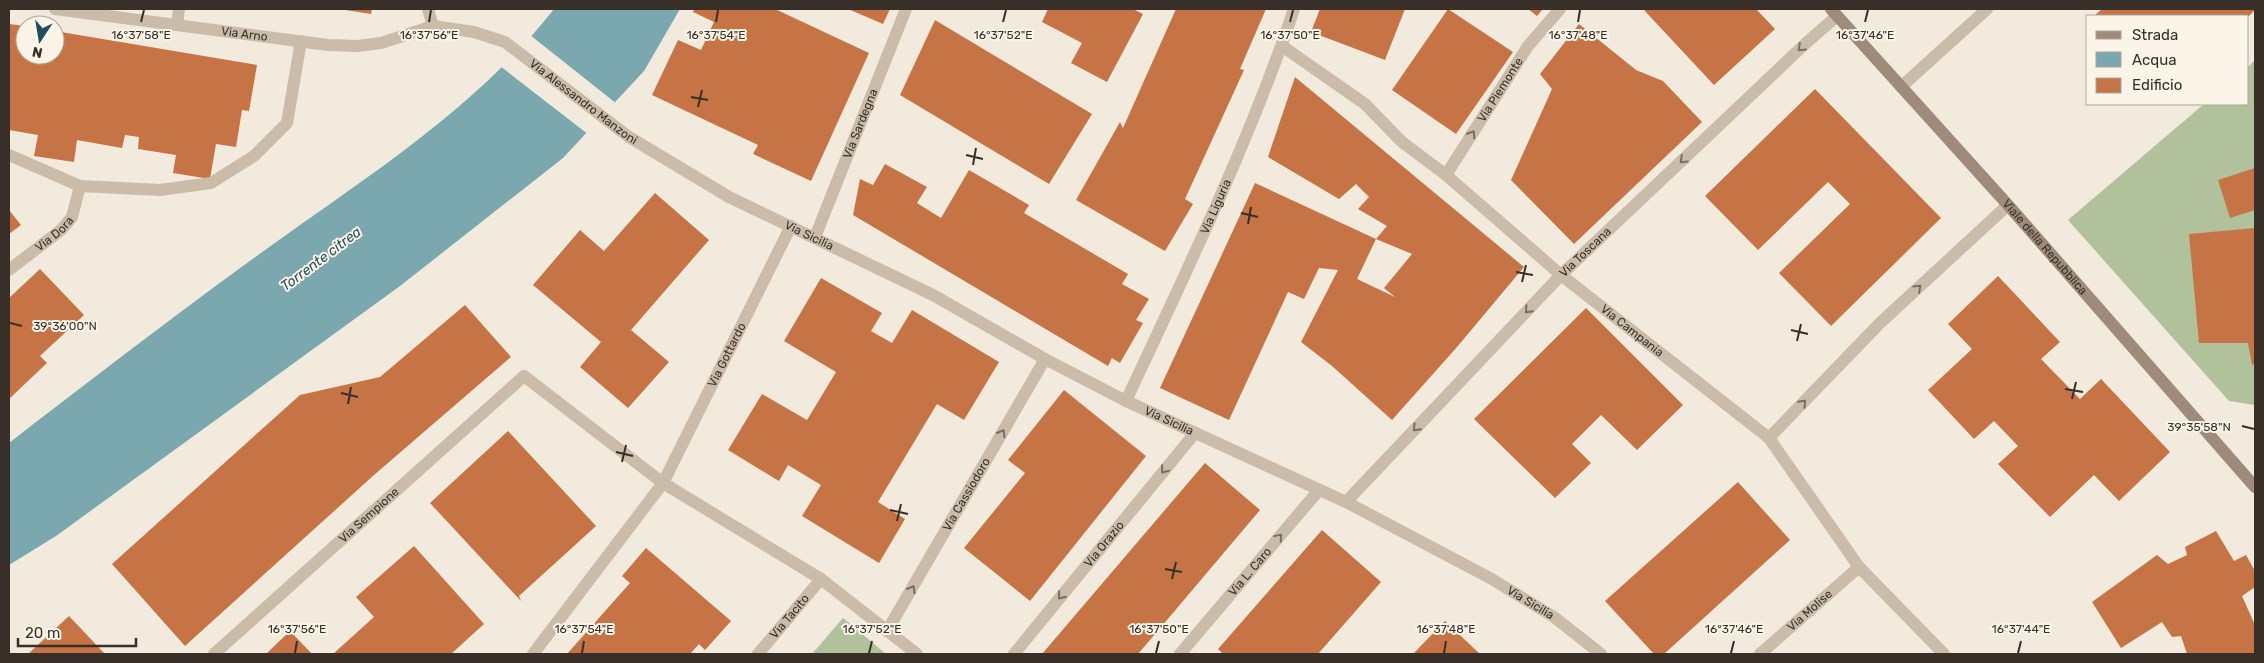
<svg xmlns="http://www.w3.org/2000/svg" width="2264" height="663" font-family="Rubik,sans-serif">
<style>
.garden{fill:#b1c19c}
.water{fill:#7ba7af}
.pier{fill:#f2eadc}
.building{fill:#c67446}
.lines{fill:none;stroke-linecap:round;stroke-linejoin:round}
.minor{stroke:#cabca8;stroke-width:12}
.secondary{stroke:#9e8b79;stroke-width:12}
.oneway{stroke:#796e62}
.ticks{fill:none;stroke:#372f28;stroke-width:2}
.labels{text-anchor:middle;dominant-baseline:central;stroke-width:4;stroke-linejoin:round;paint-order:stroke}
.street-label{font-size:12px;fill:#372f28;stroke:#faf4e9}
.water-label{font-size:14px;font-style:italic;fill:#1d4e59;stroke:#faf4e9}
.ticks-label{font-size:12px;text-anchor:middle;fill:#372f28;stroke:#faf4e9;stroke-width:4;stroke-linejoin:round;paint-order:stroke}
</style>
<rect width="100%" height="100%" fill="#f2eadc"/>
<g class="garden">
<path d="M2255,60v345l-26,-4 -161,-181 136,-116h44v-37z"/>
<path d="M843,618l43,36h-74z"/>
</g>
<path class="water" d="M554,9h126l-36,62 -81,87 -163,128 -344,250 -47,29v-122c87,-67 174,-134 263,-198 99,-71 206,-139 282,-236z"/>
<path class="pier" d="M530,35l87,69 -28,31 -89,-69z"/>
<g class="building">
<path d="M339,9h33l-1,5z"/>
<path d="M694,9h81l94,44 -58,128 -58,-27 5,-9 -106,-50 26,-55 23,10 13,-28 -21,-10z"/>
<path d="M848,9h42l-7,15z"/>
<path d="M1048,9h85l10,5 -36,68 -36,-19 11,-20 -40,-21z"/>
<path d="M1176,9h90l-26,60 4,1 -59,129 8,5 -28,47 -89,-51 44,-78 3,6z"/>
<path d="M1320,9h85l-20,51 -74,-28z"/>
<path d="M1448,9l65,43 -57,82 -64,-44z"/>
<path d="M1528,9h15l-6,7z"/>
<path d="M1643,9h113l19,20 -61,56z"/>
<path d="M2102,9h153v1l-6,6h-155z"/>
<path d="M935,20l157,94 -43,70 -149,-89z"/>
<path d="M9,24l16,2v29h30v-24l202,34 -8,46 -7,-1 -6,37 -20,-3 -6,35 -37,-6 3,-18 -38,-6 1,-12 -14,-2 -3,13 -45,-8 -3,22 -40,-6 4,-21 -29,-5z"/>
<path d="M1579,24l57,46 27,11 39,41 -128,122 -63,-64 41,-91 -12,-15z"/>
<path d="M1295,77l229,190 -67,80 -65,73 -60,-54 -31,-24 37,-72 -19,-2 -15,31 -16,-7 -59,128 -69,-32 95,-205 121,56 -19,40 38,18 -11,-9 28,-34 -36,-15 11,-13 -29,-17 11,-12 -13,-13 -17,15 -71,-42z"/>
<path d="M1815,89l126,129 -110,108 -52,-53 71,-69 -22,-22 -70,68 -53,-54z"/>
<path d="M885,164l42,23 -10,16 24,15 28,-48 60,35 -5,8 104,61 -6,10 27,15 -13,21 7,3 -23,40 -8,-5 -4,8 -255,-151 7,-36 13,6z"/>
<path d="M2255,168v42l-25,8 -12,-38z"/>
<path d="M655,193l54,47 -78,90 38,32 -41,46 -48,-41 21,-25 -68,-57 47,-55 24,21z"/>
<path d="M9,210l12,15 -12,9z"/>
<path d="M2255,228v136l-3,1 -4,-22h-49l-10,-109z"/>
<path d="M40,269l44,46 -44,41 7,7 -38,36v-101z"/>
<path d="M1998,276l62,66 -19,17 39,40 21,-20 69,73 -51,49 -25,-26 -44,42 -52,-53 20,-18 -24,-25 -20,18 -46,-49 44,-41 -24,-25z"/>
<path d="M821,278l61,35 -11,18 21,12 20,-33 87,52 -35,58 -27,-16 -59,98 27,17 -26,44 -77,-47 19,-31 -33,-20 -9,16 -51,-31 34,-56 45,26 29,-48 -52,-31z"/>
<path d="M465,305l46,52 -137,118 -189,171 -73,-82 188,-169 80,-18z"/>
<path d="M1586,308l97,97 -46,45 -36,-35 -29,29 19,19 -36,35 -81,-79z"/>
<path d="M1064,390l82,66 -116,145 -66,-53 61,-75 -17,-13z"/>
<path d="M508,431l88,95 -77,70 2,5 -91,-98z"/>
<path d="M1205,463l55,47 -93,110 -29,34h-96z"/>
<path d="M1738,482l52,58 -126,114h-10l-49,-53z"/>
<path d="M1322,530l59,52 -63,72h-95l-5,-5z"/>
<path d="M2216,531l18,30 12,-6 9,16v16l-13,9 13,29v29h-68l-6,-18 -9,1 -10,-15 -41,26 -29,-46 65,-47 11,9 19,-9 -2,-8z"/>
<path d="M414,546l70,78 -33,30h-118l41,-37 -18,-20z"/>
<path d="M646,548l85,73 -26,29 -6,-6 -9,10h-123l63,-71 -8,-7z"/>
<path d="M69,616l36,38h-77z"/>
<path d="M1445,621l35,33h-67z"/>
<path d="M290,631l22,23h-46z"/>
</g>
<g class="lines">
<g class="minor">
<path id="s1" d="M55,9l273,36 29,1 24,-3 52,-17 41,6 31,10 124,95 100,60 204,98 112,64 81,42 220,101 144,76 64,39 47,37"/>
<path d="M428,9l5,17"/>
<path d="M177,24l2,-15"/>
<path id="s2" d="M1282,46l83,58 37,38 44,33 115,100 208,163 90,129 85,87"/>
<path d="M1901,87l86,-78"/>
<path d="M9,155l71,31 80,4 51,-7 43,-27 33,-33 14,-82"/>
<path id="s3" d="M1446,175l82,-129 32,-37"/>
<path id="s4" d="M815,237l91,-228"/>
<path id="s5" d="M9,270l52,-40 11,-13 8,-31"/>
<path id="s6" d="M1126,401c60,-129 123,-258 168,-392"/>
<path d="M1769,438l111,-115 128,-118"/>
<path id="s7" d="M1346,502l215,-227 244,-231 32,-28"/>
<path id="s8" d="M887,631l158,-272"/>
<path id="s9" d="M214,654l310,-278 139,107 158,96 96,75"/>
<path id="s10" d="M533,654l130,-171 128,-257"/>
<path id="s11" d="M758,654l63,-75"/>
<path id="s12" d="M1014,654l181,-221"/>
<path id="s13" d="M1180,654l139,-164"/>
<path id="s14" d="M1760,654l99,-87"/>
</g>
<path class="secondary" id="s15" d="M1831,9l177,196 247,282"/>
</g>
<defs><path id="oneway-chevron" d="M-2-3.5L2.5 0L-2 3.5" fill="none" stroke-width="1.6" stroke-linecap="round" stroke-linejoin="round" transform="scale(1.25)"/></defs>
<g class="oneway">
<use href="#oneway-chevron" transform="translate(1801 48) rotate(137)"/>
<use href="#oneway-chevron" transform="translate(1472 134) rotate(-58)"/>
<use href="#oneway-chevron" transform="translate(1683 160) rotate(137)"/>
<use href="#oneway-chevron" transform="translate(1918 288) rotate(-43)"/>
<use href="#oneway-chevron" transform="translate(1528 310) rotate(133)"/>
<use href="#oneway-chevron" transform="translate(1803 403) rotate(-46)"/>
<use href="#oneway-chevron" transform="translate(1416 428) rotate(133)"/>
<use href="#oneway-chevron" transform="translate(1002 433) rotate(-60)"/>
<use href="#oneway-chevron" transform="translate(1164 470) rotate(129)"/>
<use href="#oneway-chevron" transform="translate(1279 537) rotate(-50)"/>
<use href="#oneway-chevron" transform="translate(912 589) rotate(-60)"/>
<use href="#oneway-chevron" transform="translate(1061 596) rotate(129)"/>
</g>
<path class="ticks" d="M141,22l3,-12M429,22l2,-12M716,22l2,-12M1003,22l3,-12M1290,22l3,-12M1578,22l2,-12M1865,22l3,-12M691,97l17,3M698,107l4,-17M966,155l17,4M973,165l3,-17M1241,213l17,4M1248,224l3,-17M1516,272l17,3M1522,282l4,-17M10,323l12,3M1791,330l17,4M1797,341l4,-17M2065,389l18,3M341,393l17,4M2072,399l4,-17M348,404l3,-17M2242,426l12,3M616,452l17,4M622,462l4,-17M890,510l18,4M897,521l4,-17M1165,569l17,3M1172,579l4,-17M295,653l2,-12M582,653l2,-12M869,653l3,-12M1156,653l3,-12M1444,653l2,-12M1731,653l3,-12M2018,653l3,-12"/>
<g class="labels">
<g class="street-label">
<text stroke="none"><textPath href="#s1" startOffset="191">Via Arno</textPath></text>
<text stroke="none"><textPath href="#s3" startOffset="101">Via Piemonte</textPath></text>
<text stroke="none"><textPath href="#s1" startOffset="556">Via Alessandro Manzoni</textPath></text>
<text stroke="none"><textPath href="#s4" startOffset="122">Via Sardegna</textPath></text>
<text stroke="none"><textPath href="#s6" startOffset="214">Via Liguria</textPath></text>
<text stroke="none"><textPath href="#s5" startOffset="58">Via Dora</textPath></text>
<text stroke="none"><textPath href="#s1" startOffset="819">Via Sicilia</textPath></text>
<text stroke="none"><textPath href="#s15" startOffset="320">Viale della Repubblica</textPath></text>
<text stroke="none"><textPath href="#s7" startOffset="346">Via Toscana</textPath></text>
<text stroke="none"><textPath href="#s2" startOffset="452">Via Campania</textPath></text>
<text stroke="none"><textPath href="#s10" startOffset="358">Via Gottardo</textPath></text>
<text stroke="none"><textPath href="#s1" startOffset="1224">Via Sicilia</textPath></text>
<text stroke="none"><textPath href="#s8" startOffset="158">Via Cassiodoro</textPath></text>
<text stroke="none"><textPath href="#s9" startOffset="208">Via Sempione</textPath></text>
<text stroke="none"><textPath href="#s12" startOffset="142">Via Orazio</textPath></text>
<text stroke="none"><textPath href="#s13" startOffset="108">Via L. Caro</textPath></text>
<text stroke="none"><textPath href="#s1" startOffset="1629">Via Sicilia</textPath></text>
<text stroke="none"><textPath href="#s14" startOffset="66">Via Molise</textPath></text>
<text stroke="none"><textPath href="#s11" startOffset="49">Via Tacito</textPath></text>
</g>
<g class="water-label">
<text transform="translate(321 259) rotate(-37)">Torrente citrea</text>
</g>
</g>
<g class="ticks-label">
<text x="141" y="39">16°37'58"E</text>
<text x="429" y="39">16°37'56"E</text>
<text x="716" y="39">16°37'54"E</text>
<text x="1003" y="39">16°37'52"E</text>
<text x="1290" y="39">16°37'50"E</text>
<text x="1578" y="39">16°37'48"E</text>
<text x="1865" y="39">16°37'46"E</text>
<text x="65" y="330">39°36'00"N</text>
<text x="2199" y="431">39°35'58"N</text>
<text x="297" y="633">16°37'56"E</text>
<text x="584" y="633">16°37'54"E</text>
<text x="872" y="633">16°37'52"E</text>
<text x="1159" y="633">16°37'50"E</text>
<text x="1446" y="633">16°37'48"E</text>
<text x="1734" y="633">16°37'46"E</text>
<text x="2021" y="633">16°37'44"E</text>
</g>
<rect width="2264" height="663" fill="none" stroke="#372f28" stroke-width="20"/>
<rect x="2086" y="15" width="162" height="90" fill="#faf4e9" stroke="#aca59c"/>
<rect x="2096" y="31" width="25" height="8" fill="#9e8b79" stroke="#aca59c"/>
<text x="2132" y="40" font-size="15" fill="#372f28">Strada</text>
<rect x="2096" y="52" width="25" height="15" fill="#7ba7af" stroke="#aca59c"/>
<text x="2132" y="65" font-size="15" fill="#372f28">Acqua</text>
<rect x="2096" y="78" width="25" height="15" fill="#c67446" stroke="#aca59c"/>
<text x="2132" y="90" font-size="15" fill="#372f28">Edificio</text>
<g transform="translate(40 40) rotate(192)"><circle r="24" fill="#faf4e9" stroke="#aca59c"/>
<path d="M0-4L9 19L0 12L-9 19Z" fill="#1d4e59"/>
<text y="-8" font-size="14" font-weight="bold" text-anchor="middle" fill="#372f28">N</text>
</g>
<path d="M18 638v8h118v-8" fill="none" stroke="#372f28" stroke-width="2.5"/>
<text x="25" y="638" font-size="15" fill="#372f28" stroke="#faf4e9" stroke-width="4" paint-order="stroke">20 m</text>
</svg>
